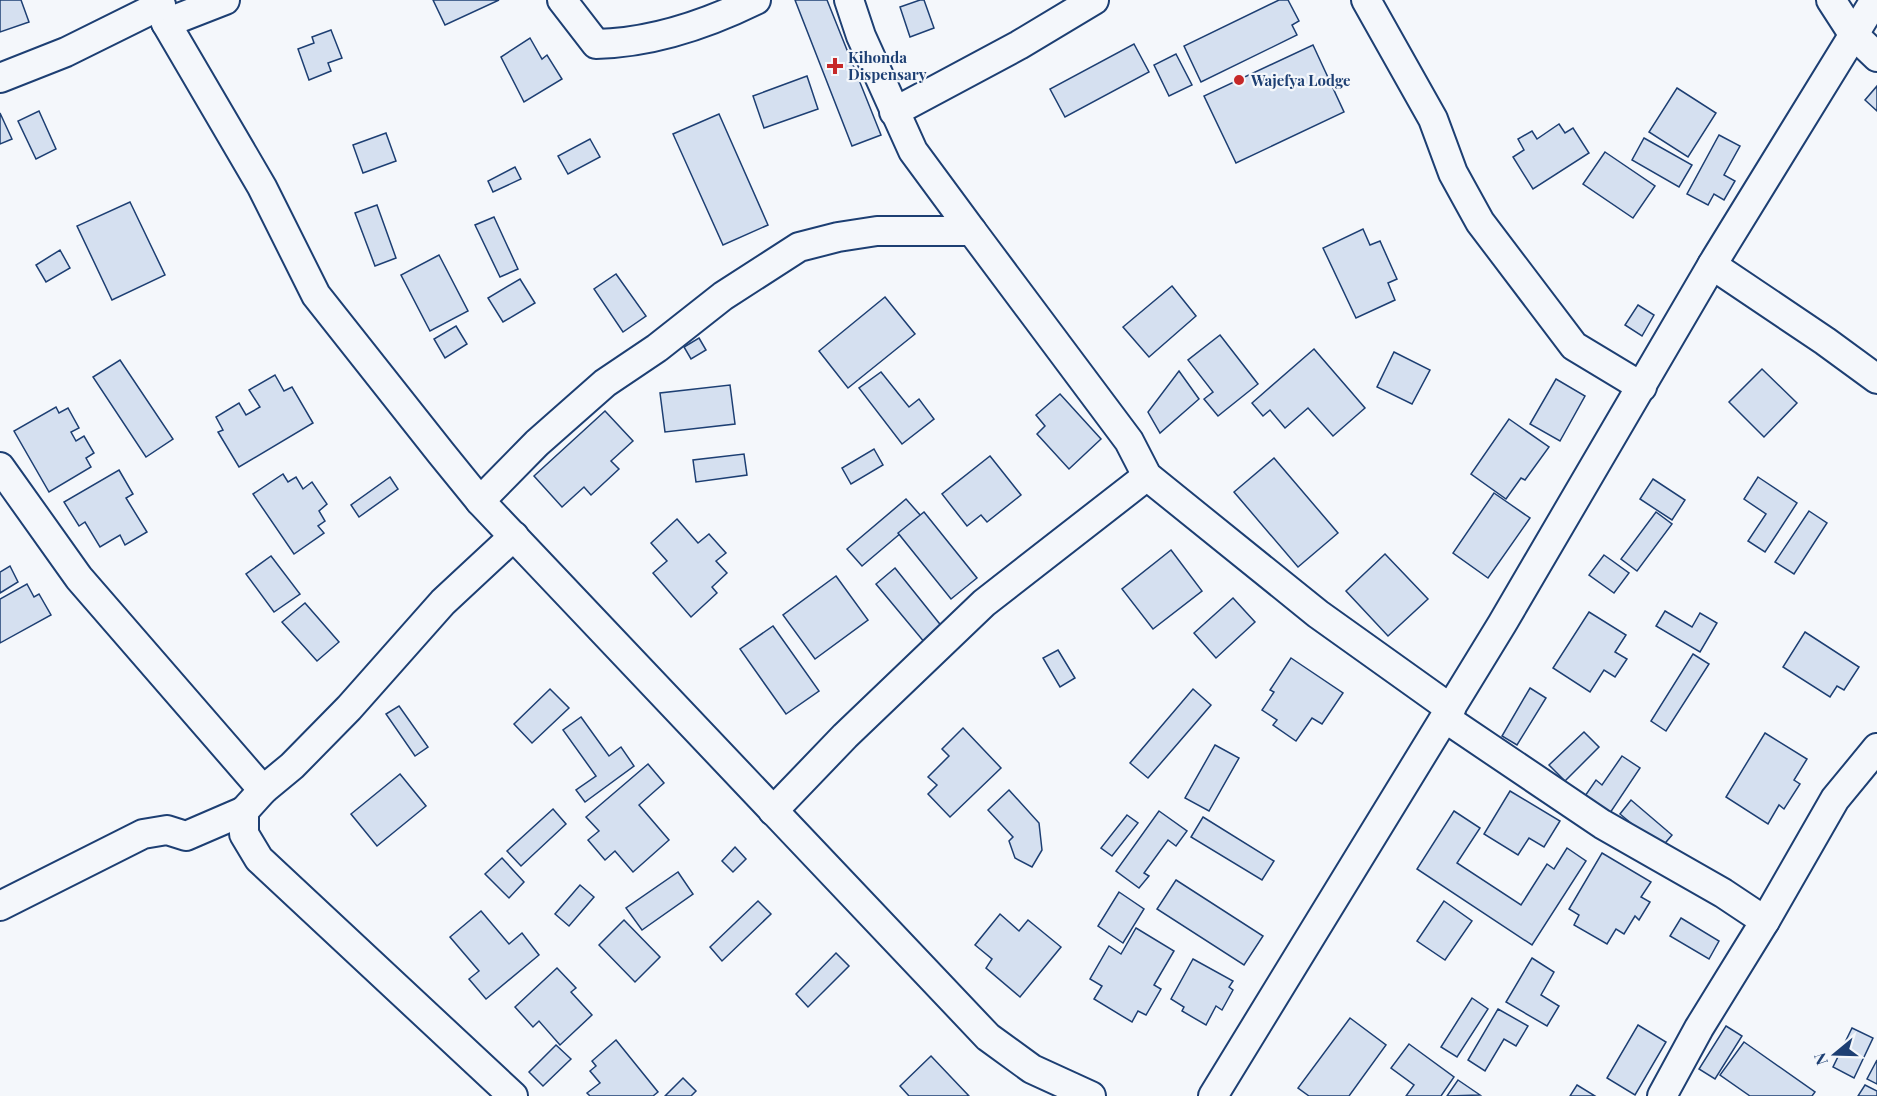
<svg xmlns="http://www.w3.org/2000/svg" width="1877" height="1096" font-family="'Playfair Display',serif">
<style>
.building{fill:#d5e0f0;stroke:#1d3f73;stroke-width:1.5}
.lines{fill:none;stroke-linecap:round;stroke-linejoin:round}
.street-casing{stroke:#1d3f73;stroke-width:32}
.street{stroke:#f4f7fb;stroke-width:28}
.poi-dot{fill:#c62828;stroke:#f4f7fb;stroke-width:2}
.labels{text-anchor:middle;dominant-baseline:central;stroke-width:4.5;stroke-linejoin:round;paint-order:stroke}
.poi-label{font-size:15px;font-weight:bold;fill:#1d3f73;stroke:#f4f7fb;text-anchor:start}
</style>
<rect width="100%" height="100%" fill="#f4f7fb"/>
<g class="building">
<path d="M0,0h21l8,22 -29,10z"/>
<path d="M433,0h66l-54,25z"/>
<path d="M795,0h32l54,135 -29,11z"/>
<path d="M920,0h4l10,28 -24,9 -10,-30z"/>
<path d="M1279,0h9l11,21 -7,4 5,10 -96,47 -17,-36z"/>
<path d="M331,30l11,28 -14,5 3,8 -22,9 -11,-31 16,-6 -2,-6z"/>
<path d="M530,38l12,21 5,-4 15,24 -38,23 -23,-45z"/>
<path d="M1134,44l15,28 -84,45 -15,-28z"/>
<path d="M1313,45l31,67 -108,51 -32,-67z"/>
<path d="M1176,54l16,31 -23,11 -15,-31z"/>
<path d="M807,76l11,33 -54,19 -11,-32z"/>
<path d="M1877,86v25l-12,-11z"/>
<path d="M1677,88l39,25 -28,44 -39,-25z"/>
<path d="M39,111l17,38 -20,10 -18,-38z"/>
<path d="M0,113l12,26 -12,5z"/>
<path d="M719,114l49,111 -45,20 -50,-111z"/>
<path d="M1559,124l6,9 8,-5 16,25 -56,36 -20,-32 11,-7 -6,-11 14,-8 5,8z"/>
<path d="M386,133l10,28 -33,12 -10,-28z"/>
<path d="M1719,135l21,11 -16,29 11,6 -11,19 -10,-6 -6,11 -21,-11z"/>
<path d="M1644,138l48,27 -13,22 -47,-27z"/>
<path d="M590,139l10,18 -32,17 -10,-18z"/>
<path d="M1605,152l50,34 -22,32 -50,-34z"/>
<path d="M515,167l6,12 -28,13 -5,-11z"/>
<path d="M130,202l35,73 -53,25 -35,-74z"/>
<path d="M377,205l19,53 -21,8 -20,-53z"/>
<path d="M494,217l24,52 -18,8 -25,-52z"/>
<path d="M1363,229l7,16 10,-4 17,38 -9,4 7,17 -39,18 -33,-70z"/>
<path d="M60,250l10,18 -24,14 -10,-17z"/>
<path d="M439,255l29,56 -38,20 -29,-56z"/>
<path d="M616,274l30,42 -23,16 -29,-43z"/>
<path d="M520,279l15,24 -32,19 -15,-24z"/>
<path d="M1172,286l24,30 -47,41 -26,-30z"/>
<path d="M885,297l30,37 -67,54 -29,-37z"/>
<path d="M1638,305l16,10 -12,21 -17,-11z"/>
<path d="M456,326l11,18 -22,14 -11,-19z"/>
<path d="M1220,335l38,49 -40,32 -14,-17 9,-7 -25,-32z"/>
<path d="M699,338l7,12 -15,9 -7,-12z"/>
<path d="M1314,349l51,59 -32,28 -25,-28 -23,20 -15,-18 -7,6 -11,-13z"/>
<path d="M1394,352l36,18 -18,34 -35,-17z"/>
<path d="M120,360l53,79 -27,18 -53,-80z"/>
<path d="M1762,369l35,34 -33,34 -35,-35z"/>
<path d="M1179,371l20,28 -39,34 -12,-21z"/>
<path d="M881,372l28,35 10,-8 15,20 -32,25 -43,-56z"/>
<path d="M275,375l9,16 8,-4 21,36 -74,44 -21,-35 5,-2 -7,-13 23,-14 7,12 14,-8 -11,-17z"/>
<path d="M1556,379l29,17 -25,45 -30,-17z"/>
<path d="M730,385l5,39 -70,8 -5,-39z"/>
<path d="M1060,394l41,45 -32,30 -32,-35 8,-8 -9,-11z"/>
<path d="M56,407l3,6 9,-5 11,20 -8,4 5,9 8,-5 10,17 -8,5 5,9 -42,25 -35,-61z"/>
<path d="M605,411l28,30 -22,20 8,8 -28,26 -7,-8 -22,20 -28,-31z"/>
<path d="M1509,419l40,28 -24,33 -4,-2 -15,21 -35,-25z"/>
<path d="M874,449l9,16 -32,19 -9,-16z"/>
<path d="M744,454l3,21 -51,7 -3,-22z"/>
<path d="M990,456l31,39 -34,27 -6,-7 -14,11 -25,-32z"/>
<path d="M1274,458l64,75 -40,34 -64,-75z"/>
<path d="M119,470l14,24 -7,4 21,34 -22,13 -5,-10 -20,12 -15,-25 -6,4 -15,-24z"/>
<path d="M283,474l5,8 8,-5 7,12 9,-7 15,22 -8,7 6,10 -7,5 6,7 -30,21 -41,-60z"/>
<path d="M390,477l8,12 -39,28 -8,-12z"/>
<path d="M1758,477l39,26 -32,49 -17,-11 18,-27 -22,-15z"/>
<path d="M1653,479l32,21 -13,20 -32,-21z"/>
<path d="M1494,493l36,25 -42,60 -35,-25z"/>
<path d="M906,499l15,17 -59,50 -15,-17z"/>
<path d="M1809,511l18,12 -33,51 -19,-12z"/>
<path d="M924,512l53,66 -26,21 -53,-66z"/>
<path d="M1656,512l16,12 -35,47 -16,-12z"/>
<path d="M677,519l21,24 11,-9 17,19 -10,8 11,12 -15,14 5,6 -26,24 -38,-44 14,-12 -16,-18z"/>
<path d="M1171,550l31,41 -49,38 -31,-40z"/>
<path d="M1385,554l43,45 -40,37 -42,-45z"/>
<path d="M1604,555l25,18 -15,20 -25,-18z"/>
<path d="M271,556l29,38 -26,18 -28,-38z"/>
<path d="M10,566l8,16 -18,11v-21z"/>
<path d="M895,568l48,60 -18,15 -49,-59z"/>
<path d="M836,576l32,44 -53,39 -32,-44z"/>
<path d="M27,584l7,13 5,-3 12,21 -51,28v-44z"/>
<path d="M1233,598l22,24 -39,36 -22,-25z"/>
<path d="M305,603l34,39 -22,19 -35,-39z"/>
<path d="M1665,611l27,16 8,-14 17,10 -17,29 -44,-26z"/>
<path d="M1589,612l37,23 -11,17 12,7 -12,18 -11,-7 -14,22 -37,-24z"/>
<path d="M773,626l46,65 -33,23 -46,-65z"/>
<path d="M1805,632l54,35 -15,23 -7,-4 -7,11 -47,-30z"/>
<path d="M1058,650l17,28 -15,9 -17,-29z"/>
<path d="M1693,654l16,10 -43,67 -15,-10z"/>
<path d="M1291,658l52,35 -21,31 -10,-6 -16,23 -23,-16 4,-5 -15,-10 12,-18 -4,-2z"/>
<path d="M1530,688l16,10 -29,47 -15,-9z"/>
<path d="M550,689l19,19 -37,35 -18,-19z"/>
<path d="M1193,689l18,16 -63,73 -18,-15z"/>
<path d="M399,706l29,41 -13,9 -29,-42z"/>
<path d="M581,717l28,39 12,-9 13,19 -49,36 -9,-12 20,-14 -33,-46z"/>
<path d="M963,728l38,40 -51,49 -22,-23 9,-9 -9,-8 21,-21 -7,-7z"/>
<path d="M1584,732l15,15 -34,34 -16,-16z"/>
<path d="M1765,733l42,26 -13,21 6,4 -16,25 -5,-4 -11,19 -42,-27z"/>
<path d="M1215,745l24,13 -30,53 -24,-13z"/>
<path d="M1622,756l18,12 -30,45 -25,-17 11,-16 6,5z"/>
<path d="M648,764l16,19 -25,22 30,35 -36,32 -18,-21 -10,9 -17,-20 11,-9 -13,-14z"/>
<path d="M400,774l26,32 -49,40 -26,-32z"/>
<path d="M1009,790l30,33 3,27 -10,17 -17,-9 -6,-17 4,-4 -25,-27z"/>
<path d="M1510,791l50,30 -16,26 -15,-9 -11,17 -34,-21z"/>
<path d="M1631,800l41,35 -11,13 -41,-34z"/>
<path d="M553,809l13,15 -45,42 -14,-15z"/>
<path d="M1159,811l28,20 -11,15 -8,-6 -24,33 5,3 -10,12 -23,-17z"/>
<path d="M1454,811l26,17 -23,35 64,42 26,-41 7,5 13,-21 19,13 -54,84 -115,-76z"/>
<path d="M1127,815l11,8 -26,33 -11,-8z"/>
<path d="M1203,817l71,44 -12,19 -71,-43z"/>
<path d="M735,847l11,12 -13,13 -11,-11z"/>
<path d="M1602,853l49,29 -10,15 9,5 -11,18 -4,-4 -11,18 -8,-5 -9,15 -33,-19 5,-10 -10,-6z"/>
<path d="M502,858l22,24 -15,16 -24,-24z"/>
<path d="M678,872l15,22 -51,36 -16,-22z"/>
<path d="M1176,880l87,56 -19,29 -87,-56z"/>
<path d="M580,885l14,12 -25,29 -14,-12z"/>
<path d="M1119,892l25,17 -21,34 -25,-17z"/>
<path d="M758,901l13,13 -49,47 -12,-14z"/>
<path d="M1444,901l28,20 -27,39 -28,-19z"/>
<path d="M481,911l28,33 13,-11 17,22 -53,44 -17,-20 10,-8 -29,-34z"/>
<path d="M1000,914l19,17 9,-11 33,27 -41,50 -34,-29 6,-9 -17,-14z"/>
<path d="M1681,918l38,23 -10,18 -39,-23z"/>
<path d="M624,920l36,37 -25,25 -36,-37z"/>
<path d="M1136,928l38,23 -20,34 7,4 -15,26 -8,-4 -6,11 -38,-23 8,-13 -12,-7 19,-33 12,8z"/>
<path d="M836,953l13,13 -41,41 -12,-13z"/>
<path d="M1532,958l22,14 -13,23 18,11 -12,20 -41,-24z"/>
<path d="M1193,959l40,22 -4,6 4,3 -11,20 -6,-4 -10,19 -24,-14 2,-4 -13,-8z"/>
<path d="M557,968l19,20 -5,4 21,23 -32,30 -21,-24 -6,6 -18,-20z"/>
<path d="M1472,998l16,11 -31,48 -16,-10z"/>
<path d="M1498,1009l30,17 -12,20 -12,-7 -19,32 -17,-11z"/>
<path d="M1350,1018l36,27 -37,51h-40l-11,-8z"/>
<path d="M1638,1025l28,17 -31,53 -28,-17z"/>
<path d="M1726,1026l16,10 -27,43 -16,-10z"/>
<path d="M1852,1028l21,10 -19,40 -21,-11z"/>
<path d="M616,1040l42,52 -5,4h-63l-3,-3 13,-10 -10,-12 6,-5 -4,-5z"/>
<path d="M1744,1042l71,50 -3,4h-62l-30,-21z"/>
<path d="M1409,1044l45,33 -13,19h-35l8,-11 -23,-17z"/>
<path d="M556,1045l15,14 -28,27 -14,-14z"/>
<path d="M931,1056l38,40h-60l-9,-10z"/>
<path d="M1877,1060v24l-10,-5z"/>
<path d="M683,1078l13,13 -5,5h-26z"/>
<path d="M1458,1080l22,15 -33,1z"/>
<path d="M1577,1085l18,11h-25z"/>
<path d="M1865,1085l12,6v5h-19z"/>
</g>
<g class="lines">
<g class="street-casing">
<g id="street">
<path d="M159,0l7,23 96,164 54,108 125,158 39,48 508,536 44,32 59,27"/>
<path d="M562,0l34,44c54,-1 111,-20 160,-44"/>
<path d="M849,0l12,36 52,115 59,80"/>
<path d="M1366,0l67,119 20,54 27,49 94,124 68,41"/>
<path d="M1831,0l22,34 24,23"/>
<path d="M166,23l59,-23"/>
<path d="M0,78l66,-26 95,-47"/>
<path d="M894,112l125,-67 75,-45"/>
<path d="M1712,265l113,76 52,38"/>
<path d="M0,467l79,111 184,212"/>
<path d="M480,501l57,-58 68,-60 52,-35 66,-52 76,-49 39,-10 39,-6h95l157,210 18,35 171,138 133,95"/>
<path d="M1445,718l157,106 121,69 42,28 -66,107 -37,68"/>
<path d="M773,811l72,-75 139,-133 163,-127"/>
<path d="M0,906l143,-72 24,-4 19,6 58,-25"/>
<path d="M1765,921l70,-122 42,-51"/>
<path d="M513,1096l-254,-237 -15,-25v-23l19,-21 29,-24 57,-58 94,-106 71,-66"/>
<path d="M1213,1096l289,-472 213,-364 160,-260"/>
</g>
</g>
<use href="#street" class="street"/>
</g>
<g class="poi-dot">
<path d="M832 57h6v6h6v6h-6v6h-6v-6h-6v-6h6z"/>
<circle cx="1239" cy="80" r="6"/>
</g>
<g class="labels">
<g class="poi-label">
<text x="848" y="57">Kihonda<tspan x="848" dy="17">Dispensary</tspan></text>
<text x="1251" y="80">Wajefya Lodge</text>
</g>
</g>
<g transform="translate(1835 1054) rotate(251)" stroke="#f4f7fb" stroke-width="4.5" paint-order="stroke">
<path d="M0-4.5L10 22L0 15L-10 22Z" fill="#1d3f73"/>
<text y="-9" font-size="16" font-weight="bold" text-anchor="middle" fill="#1d3f73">N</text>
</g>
</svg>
